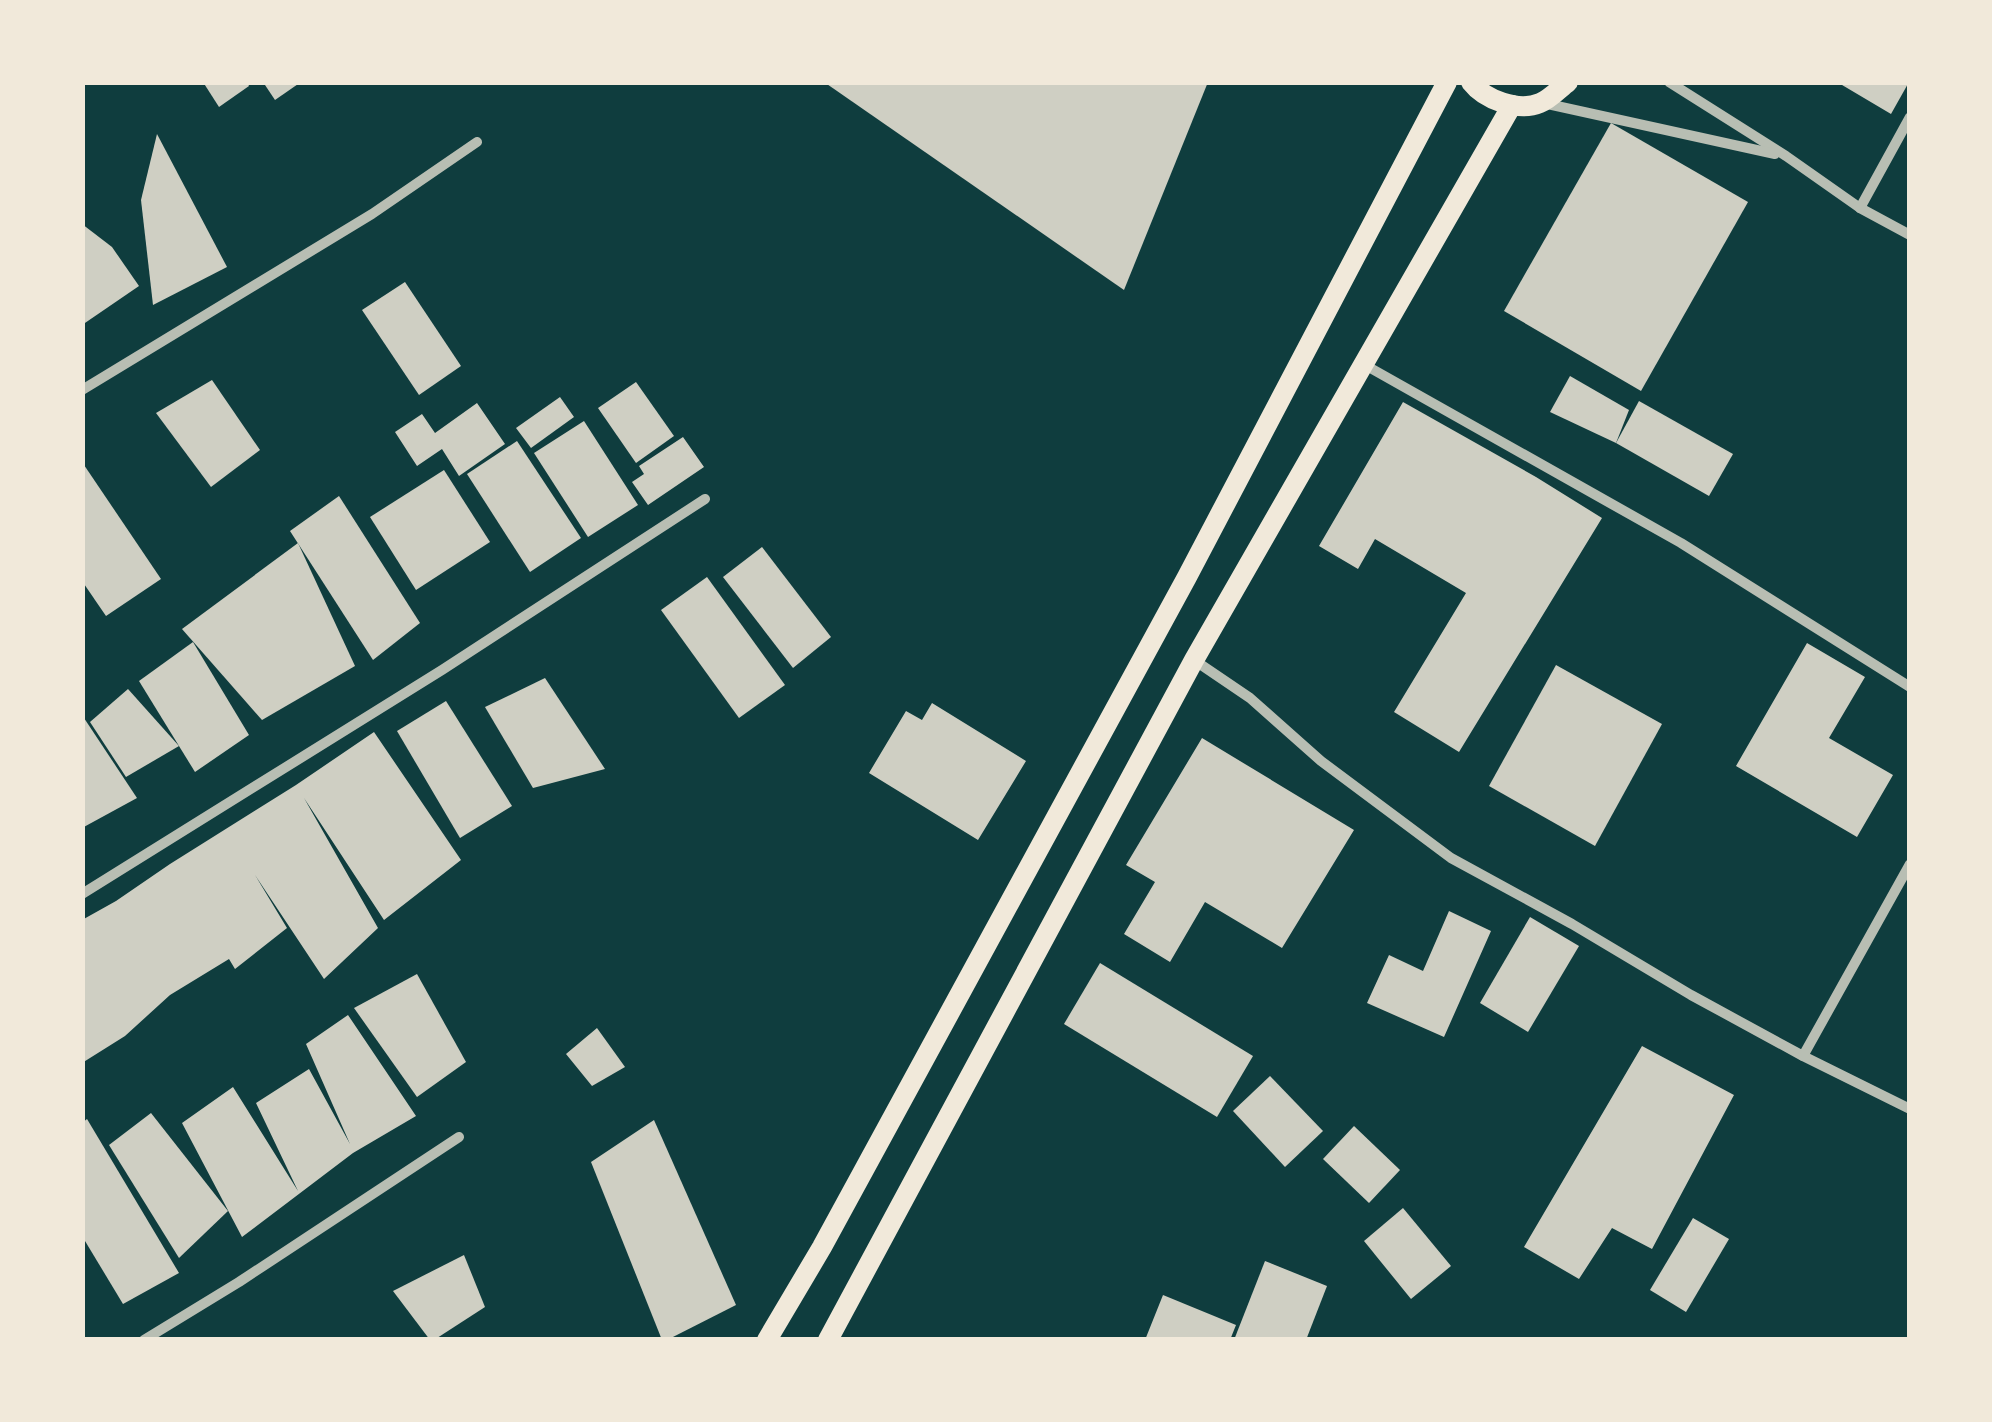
<svg xmlns="http://www.w3.org/2000/svg" width="1992" height="1422" font-family="Ubuntu,sans-serif">
<style>
.building{fill:#cfcfc3}
.lines{fill:none;stroke-linecap:round;stroke-linejoin:round}
.minor{stroke:#b8beb3;stroke-width:10}
.secondary{stroke:#f1e9da;stroke-width:20}
</style>
<rect width="100%" height="100%" fill="#0f3d3e"/>
<g class="building">
<path d="M203,82h44l2,4 -30,21z"/>
<path d="M263,82h38l-26,18z"/>
<path d="M824,82h384l-84,208z"/>
<path d="M1837,82h72l-18,32z"/>
<path d="M1611,123l137,79 -107,189 -137,-80z"/>
<path d="M157,134l70,133 -74,38 -12,-105z"/>
<path d="M82,224l30,23 27,39 -57,39z"/>
<path d="M405,282l56,84 -42,29 -57,-85z"/>
<path d="M1570,376l59,34 -13,33 -66,-31z"/>
<path d="M212,380l48,70 -49,37 -55,-74z"/>
<path d="M636,382l38,54 -38,27 -38,-55z"/>
<path d="M560,397l14,20 -43,31 -15,-20z"/>
<path d="M1639,401l94,53 -24,42 -93,-53z"/>
<path d="M1403,402l133,75 66,41 -143,234 -65,-40 72,-119 -91,-54 -17,30 -39,-23z"/>
<path d="M477,403l28,41 -46,32 -17,-27 -25,17 -22,-34 27,-18 13,19z"/>
<path d="M584,421l54,84 -50,32 -54,-84z"/>
<path d="M683,437l21,30 -56,38 -16,-23 12,-8 -5,-8z"/>
<path d="M517,441l64,97 -51,34 -63,-98z"/>
<path d="M82,462l79,117 -55,37 -24,-35z"/>
<path d="M444,470l46,72 -74,48 -46,-73z"/>
<path d="M339,496l81,127 -47,37 -83,-129z"/>
<path d="M298,543l57,123 -93,54 -80,-91z"/>
<path d="M762,547l69,90 -38,31 -70,-91z"/>
<path d="M707,577l78,108 -46,33 -78,-108z"/>
<path d="M193,642l56,93 -54,37 -56,-91z"/>
<path d="M1807,643l58,34 -36,61 64,37 -36,62 -121,-71z"/>
<path d="M1556,665l106,59 -67,122 -106,-60z"/>
<path d="M545,678l60,91 -72,19 -48,-81z"/>
<path d="M128,689l51,57 -53,31 -36,-55z"/>
<path d="M446,701l66,105 -52,32 -63,-107z"/>
<path d="M932,703l94,58 -48,79 -109,-67 37,-62 16,9z"/>
<path d="M82,715l55,83 -55,30z"/>
<path d="M374,732l87,128 -77,60 -80,-122 74,130 -54,51 -69,-104 32,53 -52,41 -6,-10 -59,36 -45,41 -43,27v-143l34,-19 54,-37 126,-79z"/>
<path d="M1202,738l152,92 -72,118 -77,-46 -35,60 -46,-28 31,-52 -29,-17z"/>
<path d="M1449,911l42,20 -47,106 -77,-34 22,-48 34,16z"/>
<path d="M1530,917l49,29 -51,86 -48,-29z"/>
<path d="M1100,963l153,93 -36,61 -153,-93z"/>
<path d="M417,974l49,88 -49,35 -63,-89z"/>
<path d="M348,1015l68,101 -63,37 -111,84 -60,-114 51,-36 65,104 -42,-88 53,-34 41,75 -44,-100z"/>
<path d="M597,1028l28,39 -33,19 -26,-32z"/>
<path d="M1642,1046l92,49 -82,154 -40,-21 -33,51 -55,-32z"/>
<path d="M1270,1076l53,55 -38,36 -52,-56z"/>
<path d="M151,1113l77,98 -49,47 -70,-113z"/>
<path d="M87,1119l92,154 -56,31 -41,-68v-113z"/>
<path d="M654,1120l82,185 -69,35h-5l-71,-178z"/>
<path d="M1354,1126l46,44 -31,33 -46,-44z"/>
<path d="M1403,1208l48,58 -40,33 -47,-58z"/>
<path d="M1693,1218l36,21 -43,73 -36,-22z"/>
<path d="M464,1255l21,52 -51,33h-4l-37,-49z"/>
<path d="M1265,1261l62,25 -21,54h-72z"/>
<path d="M1163,1295l73,30 -6,15h-85z"/>
</g>
<g class="lines">
<g class="minor">
<path d="M1669,82l117,74 74,52 50,27"/>
<path d="M1543,103l232,51"/>
<path d="M1860,208l50,-91"/>
<path d="M1365,365l316,178 229,144"/>
<path d="M82,390l290,-176 105,-72"/>
<path d="M1194,660l56,38 71,63 130,97 121,66 119,71 112,61 107,53"/>
<path d="M82,894l360,-224 263,-171"/>
<path d="M1803,1056l107,-192"/>
<path d="M144,1340l95,-58 220,-145"/>
</g>
<g class="secondary">
<path d="M1471,82c14,18 47,30 69,21 10,-4 19,-14 28,-21"/>
<path d="M767,1340l55,-93 365,-670 260,-495"/>
<path d="M828,1340l366,-680 318,-555"/>
</g>
</g>
<rect width="1992" height="1422" fill="none" stroke="#f1e9da" stroke-width="170"/>
</svg>
